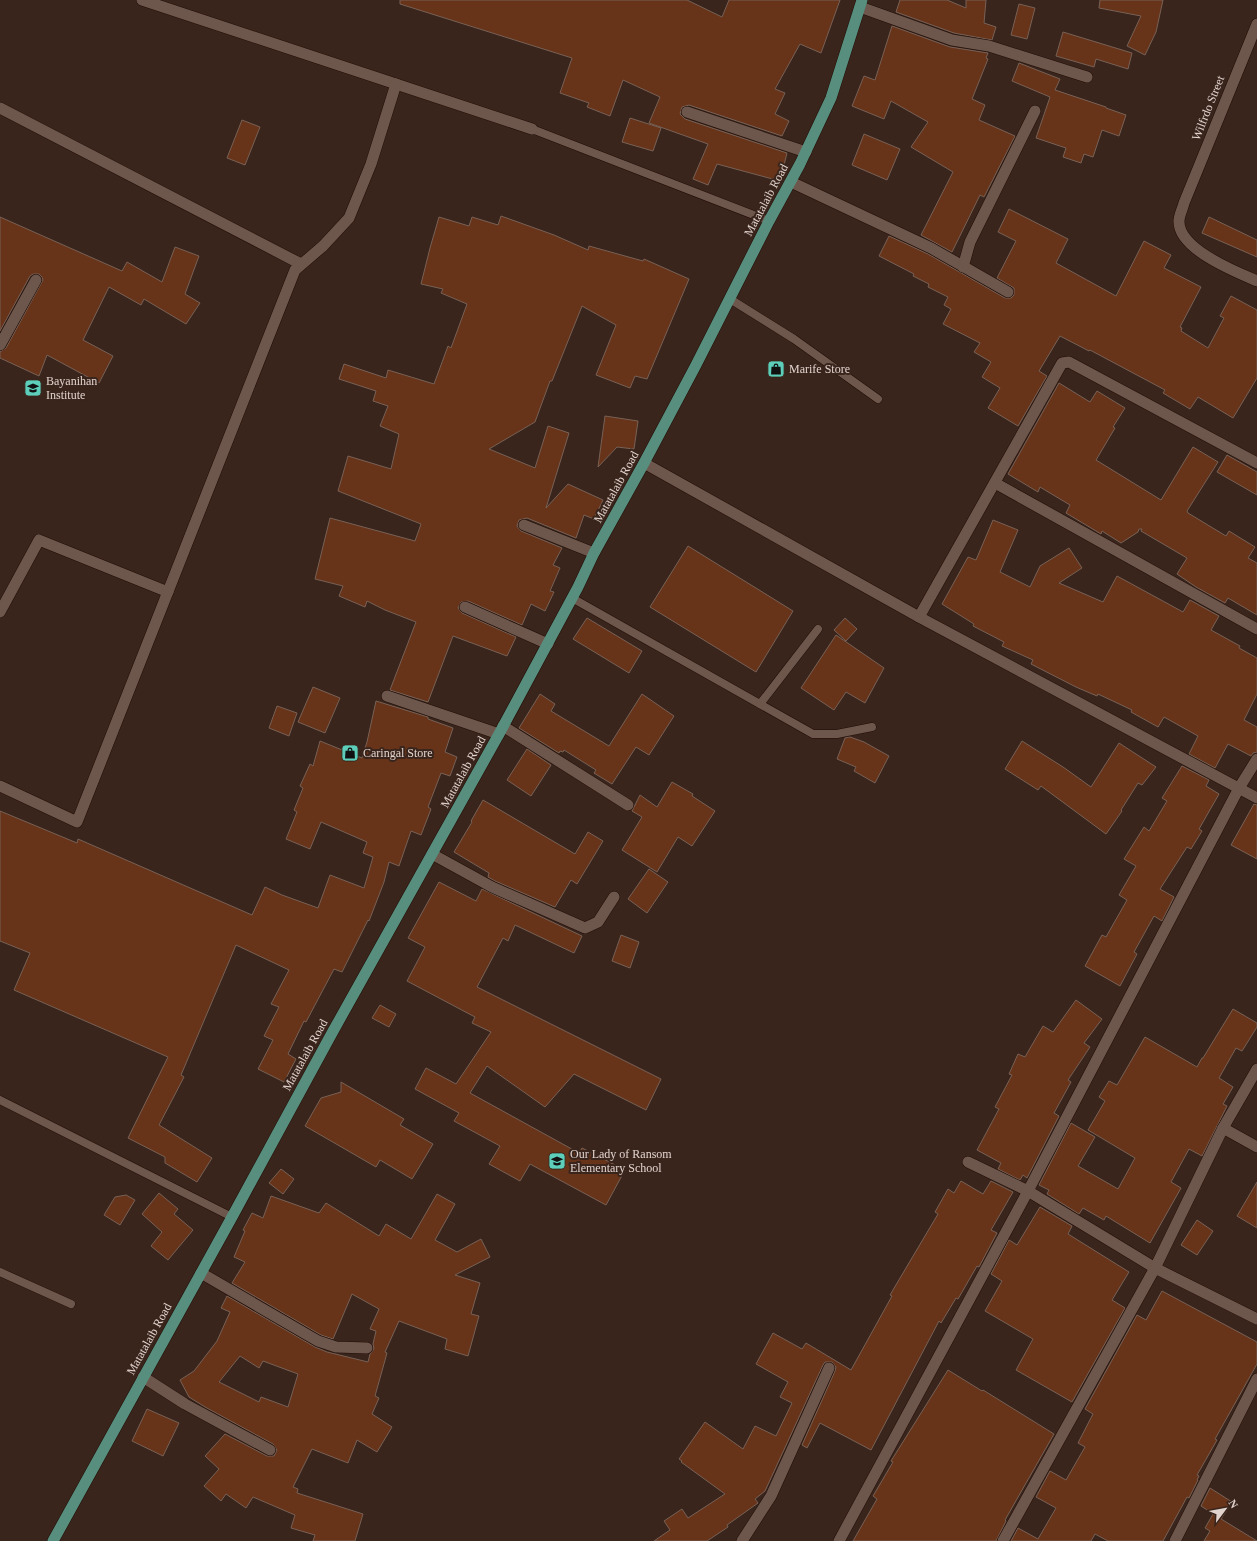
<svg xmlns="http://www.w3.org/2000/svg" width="1257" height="1541" font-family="'Times New Roman',serif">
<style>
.building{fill:#673319;stroke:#786156;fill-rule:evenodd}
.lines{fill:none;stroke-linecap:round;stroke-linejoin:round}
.service-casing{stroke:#200d06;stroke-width:9}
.minor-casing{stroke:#200d06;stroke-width:12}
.primary-casing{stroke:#200d06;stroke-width:12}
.service{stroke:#6d564b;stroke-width:8}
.minor{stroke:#6d564b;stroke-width:11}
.primary{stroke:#578e7d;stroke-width:11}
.labels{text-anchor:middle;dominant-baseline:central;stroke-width:4;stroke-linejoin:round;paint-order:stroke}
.street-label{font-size:12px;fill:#e1d3cd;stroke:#39251c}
.poi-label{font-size:12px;fill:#e1d3cd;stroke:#39251c;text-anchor:start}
</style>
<rect width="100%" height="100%" fill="#39251c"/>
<g class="building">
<path d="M400,0h287l35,17 7,-17h111l-19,53 -21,-9 -25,45 10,4 -10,21 14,7 -7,15 -93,-31 -7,2 -2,7 5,5 102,34 -7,28 -63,-17 -9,21 -15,-6 15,-35 -59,-21 11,-26 -37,-17 -13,36 -23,-9 2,-4 -29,-10 12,-35 -172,-54z"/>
<path d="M900,0h47l19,8v-8h20l-2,23 12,4 -4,13 -38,-7 -58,-21z"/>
<path d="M1100,0h63l-7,32 -11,23 -18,-9 14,-30 -42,-8z"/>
<path d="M1019,4l16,4 -8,31 -16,-4z"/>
<path d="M892,26l58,21 38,6 -2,5 2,1 -16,40 13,6 -6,15 36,16 -31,61 -4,-2 -28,57 -31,-17 32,-63 -42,-25 17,-25 -37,-21 -7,18 -32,-13 12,-30 11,4z"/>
<path d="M1063,32l69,21 -4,16 -32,-10 -2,8 -38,-11z"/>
<path d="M1019,63l41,16 -5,11 51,17v1l20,7 -7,21 -17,-6 -9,27 -9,-3 -3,9 -18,-6 3,-9 -30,-10 14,-41 -38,-16z"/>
<path d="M630,118l31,10 -8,23 -31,-9z"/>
<path d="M242,120l18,7 -15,38 -18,-7z"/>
<path d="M864,134l36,15 -13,31 -35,-15z"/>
<path d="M1009,209l59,30 -12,24 60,33 28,-55 27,14 -7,13 37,19 -21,40 2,1 -1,3 27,17 16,-30 -4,-2 11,-20 26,14v68l-24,40 -35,-21 -8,12 -27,-16 2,-3 -75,-40 -1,1 -29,-15 -21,35 8,5 -29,50 -30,-18 12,-20 -18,-11 9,-15 -17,-10 6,-9 -37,-19 8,-15 -7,-4 4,-8 -20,-10 1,-3 -16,-8 1,-2 -35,-18 10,-20 39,18 77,44h6l3,-3v-7l-17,-10 19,-37 -18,-9z"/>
<path d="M501,216l53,19 34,15 1,-4 54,15 1,-2 45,20 -42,100 -12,-3 -5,12 -34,-13 20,-50 -34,-19 -30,75h-2l-15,41 -46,27 46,19 13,-42 21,7 -23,75 22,-24 35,16 -9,19 -10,-4 -8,23 -49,-20 -8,2 -2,6 4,5 41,17 -9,17 7,3 -10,23 4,1 -9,19 -14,-7 -9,21 -54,-24 -7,1 -3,6 4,5 54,24 -9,19 -54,-20 -25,66 -38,-12 26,-68 -31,-12 -18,-9 -2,6 -26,-11 4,-10 -28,-7 15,-61 85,23 6,-17 -83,-33 10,-35 43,13 8,-35 -19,-8 8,-20 -15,-5 3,-10 -37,-12 5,-15 42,14 2,-8 46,14 14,-38 3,2 16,-44 -26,-11 2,-4 -22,-5 9,-36 9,-31 30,9 3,-9 26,8z"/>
<path d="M0,217l122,54 5,-9 35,20 13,-35 24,9 -14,38 15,9 -14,21 -42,-25 -3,6 -32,-18 -26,53 30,16 -14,27 -52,-28 -8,21 -39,-18v-6l6,-4 37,-68 -1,-3 -3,-3h-6l-3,2 -30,55z"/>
<path d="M1209,217l48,23v17l-55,-24z"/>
<path d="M1059,383l31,19 7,-11 28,17 -12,19 2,1 -19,32 65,40 32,-53 25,15 -31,49 1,2 38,23 3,-5 26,16 -7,11 9,5v52l-29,-17 -3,5 -29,-16 -19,-13 10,-16 -46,-27 1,-2h-3l-1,3 -17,11 -19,-12 -1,3 -35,-21 4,-8 -30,-18 -2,5 -30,-18z"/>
<path d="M605,416l33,5 -4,28 -17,-2 -19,20z"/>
<path d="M1227,455l30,17v23l-40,-23z"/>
<path d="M993,520l25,10 -18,42 30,15 10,-21 29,-18 13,20 -23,15 44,19 14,-26 66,36 7,-12 29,16 -8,14 29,16 -1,2 18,10v36l-13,26 13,7v25l-4,1 -2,3 -23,-12 -13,24 -26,-14 9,-18 -34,-19 -6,10 -27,-15 1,-2 -34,-16 -1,2 -21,-9 -45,-23 2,-4 -31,-14 2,-4 -31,-16 1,-2 -32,-20 26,-47 8,3z"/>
<path d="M688,546l105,65 -37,61 -106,-65z"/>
<path d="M587,618l55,33 -13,22 -56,-34z"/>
<path d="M845,618l12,11 -11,12 -12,-11z"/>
<path d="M836,635l48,33 -19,35 -19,-11 -12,18 -33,-22z"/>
<path d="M313,687l27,11 -15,35 -27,-11z"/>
<path d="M540,694l15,10 -4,7 58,35 33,-52 32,22 -25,39 -13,-8 -24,37 -18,-11 2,-3 -32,-20 -1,2 -3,-1 -1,2 -40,-25z"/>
<path d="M376,701l52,16v2l25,9 -8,24 12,5 -7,19 -9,-3 -13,34 3,2 -10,26 -10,-4 -12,35 -10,-4 -5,20 -15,39 -1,-1 -26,52 -8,-3 -28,53 -2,-1 -16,33 8,5 -12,23 -26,-13 15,-29 -9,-4 15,-29 -8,-3 18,-34 -53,-25 -55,130 3,2 -25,48 53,33 -15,24 -32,-19v-6l-37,-19 40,-81 -154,-67 16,-37 -30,-12v-130l77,32 1,-4 174,76 13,-28 17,8 36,13 12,-33 34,13 9,-31 -10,-4 4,-11 -46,-20 -11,27 -24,-10 11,-27 -3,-2 9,-22 -3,-2 10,-22 3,2 7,-25 42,17 5,-16z"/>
<path d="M277,706l20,7 -8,23 -20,-8z"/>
<path d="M850,737l14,5 25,14 -14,27 -21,-12 2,-4 -19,-8 8,-21z"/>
<path d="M1022,741l41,26 28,20 28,-44 37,24 -14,18 -4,-2 -17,27 1,1 -16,23 -65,-48 -3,4 -33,-21z"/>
<path d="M527,749l24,16 -20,31 -24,-16z"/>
<path d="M1182,766l27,14 -3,6 13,8 -20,35 3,2 -11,18 -4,-2 -27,42 14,8 -12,24 -8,-5 -20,36 3,2 -17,32 -35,-20 17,-31 4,2 21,-37 -8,-5 17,-29 -12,-7 20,-32 5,4 18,-30 -5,-3z"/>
<path d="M672,782l21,12 -1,2 23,15 -23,35 -14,-9 -21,35 -35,-22 20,-33 -10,-6 8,-16 17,12z"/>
<path d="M483,800l92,54 13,-22 15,9 -26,43 -6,-4 -16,27 -60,-26 -7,-4 1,-4 -35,-21 18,-30 -1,-1z"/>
<path d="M1254,804l3,1v54l-26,-14z"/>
<path d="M649,869l19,13 -21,31 -19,-14z"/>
<path d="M439,882l37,19 6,-12 100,47 -8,17 -59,-28 -7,16 -5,-3 -26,49 184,92 -15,31 -72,-36 -29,33 -58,-41 -17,27 109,60 3,-5 43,22 -19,35 -76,-41 -10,17 -31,-17 11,-18 -46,-25 5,-8 -44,-24 11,-21 30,16 35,-52 -19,-9 3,-6 -68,-36 18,-34 -17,-9z"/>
<path d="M621,935l18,7 -9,26 -18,-7z"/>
<path d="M1076,1000l26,19 -18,24 6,4 -22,33 3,2 -17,31 5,3 -32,62 -4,-3 -3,5 -22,-11 3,-6 -24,-13 22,-41 -4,-2 17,-32 -3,-1 9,-20 7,3 18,-31 10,6z"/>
<path d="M380,1005l16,9 -7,13 -17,-9z"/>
<path d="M1233,1009l24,14v4l-15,24 -6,-3 -17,30 14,9 -10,17 4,2 -25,50 -13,-7 -18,33 10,6 -31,55 -44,-27 -2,4 -21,-12 -4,6 -32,-20 2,-4 -10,-5 32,-62 24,14 -17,29 40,23 17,-31 -47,-28 17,-29 -6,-4 10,-16 8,4 28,-48 52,30 5,-9h1z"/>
<path d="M341,1082l63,37 -4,6 33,19 -21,35 -32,-19 -4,7 -71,-41 16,-28 20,-6z"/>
<path d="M281,1169l13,10 -11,15 -14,-11z"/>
<path d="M961,1181l22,13 8,-13 22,11 -22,38 6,3 -18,34 -2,-1 -19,33 -2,-1 -15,25 -2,-2 -68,129 -51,-27 -13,25 -5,-3 33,-74 1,-4 -4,-5h-7l-2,3 -58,126 -10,8 3,4 -31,22 1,2 -21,14h-53l16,-11 -6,-9 18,-12 6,9 37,-24 -44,-32 1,-1 -3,-2 26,-37 38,27 12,-23 21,10 16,-33 -12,-6 8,-15 -32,-18 17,-31 29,16 4,-6 45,27 41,-74 -2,-1 48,-81 -3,-2 13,-23 6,4z"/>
<path d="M1257,1182v46l-20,-12z"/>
<path d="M159,1193l19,16 -4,5 19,16 -25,30 -17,-14 11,-14 -20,-18z"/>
<path d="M437,1194l18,10 -20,36 22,12 24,-13 9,18 -35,18 25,8 -9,31 8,2 -11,40 -23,-7 2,-10 -48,-18 -14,31 2,1 -12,43 4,2 -7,16 20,13 -15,25 -20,-12 -9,23 -36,-14 -19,38 5,2 -1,4 66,21 -8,27h-42l2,-6 -24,-7 4,-13 -42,-18 -7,11 -20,-14 -5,7 -17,-15 15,-17 -14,-13 20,-22 42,22h7l3,-6 -4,-6 -68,-37 -16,-10 -9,-17 14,-9 23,-30 13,-29 -9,-4 6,-12 88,51 12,5 41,10 2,-8 4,-5 -1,-5 3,-13 -6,-2 9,-20 -27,-15 -19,45 -12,-4 -89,-52 13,-21 -11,-5 11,-26 -2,-1 9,-17 11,5 8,-22 48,17 7,-10 53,33 7,-12 25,15zM240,1356l19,12 4,-7 35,13 -10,33 -27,-10 -2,5 -40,-20z"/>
<path d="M126,1195l9,5 -15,25 -16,-10 11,-18z"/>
<path d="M1040,1207l32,19 -4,8 61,38 -17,28 13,8 -53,94 -56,-32 17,-31 -48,-28 17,-30 -11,-7 18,-34 8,5z"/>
<path d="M1197,1220l16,11 -16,24 -16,-10z"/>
<path d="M1162,1291l95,51v22l-42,75 2,1 -20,35 2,1 -2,4h1l-9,18 -2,-1 -24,44h-55l-13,-7 -4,7h-80l7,-13 20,11 18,-31 -20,-11 14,-26 16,9 19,-33 -7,-4 15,-29 -8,-5 52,-94 9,5z"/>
<path d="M948,1370l34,21 1,-1 71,44 -49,86 1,1 -10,20h-143l24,-42 -4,-3 20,-34 -2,-1z"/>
<path d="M147,1409l32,14 -16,33 -31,-15z"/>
<path d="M1210,1488l22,14 -11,17 -20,-13z"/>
<path d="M1213,1514l44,27h-53l6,-10 -5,-3z"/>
</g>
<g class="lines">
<g class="service-casing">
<g id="service">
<path d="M532,129l237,92"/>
<path d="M730,299l64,40 84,60"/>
<path d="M572,598l241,136h24l35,-7"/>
<path d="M760,704l58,-75"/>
<path d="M0,1100l232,117"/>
<path d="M0,1272l71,32"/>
</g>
</g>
<g class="minor-casing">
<g id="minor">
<path d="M142,0l390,129"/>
<path d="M860,7l92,33 37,6 98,31"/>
<path d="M1257,24l-73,179c-1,5 -5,12 -5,18 -1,28 57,51 78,60"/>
<path d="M0,108l301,156"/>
<path d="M687,112l119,40"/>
<path d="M791,182l140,66 77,44"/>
<path d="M963,267l7,-25 65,-131"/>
<path d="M0,345l36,-65"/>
<path d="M644,463l275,154 338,181"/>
<path d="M995,483l262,146"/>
<path d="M524,525l70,28"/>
<path d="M465,607l83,37"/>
<path d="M0,612l39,-72 129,52"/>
<path d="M919,617l143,-254 7,-1 188,101"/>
<path d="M387,696l112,38"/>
<path d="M503,726l125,79"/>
<path d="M0,786l77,36 218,-552 28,-24 26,-28 22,-54 25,-80"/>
<path d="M432,854l60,33 93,41 13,-6 16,-25"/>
<path d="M1223,1128l34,19"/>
<path d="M968,1162l60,29 127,77 102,51"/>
<path d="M201,1273l117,68 18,6 31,1"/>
<path d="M143,1377l42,27 85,46"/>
<path d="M742,1541l29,-45 58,-128"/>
<path d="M839,1541l189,-350 211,-403 18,-29"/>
<path d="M1003,1541l152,-273 68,-140 34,-59"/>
<path d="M1175,1541l82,-162"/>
</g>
</g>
<g class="primary-casing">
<path id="primary" d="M53,1541l179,-324 100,-184 167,-299 79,-147 16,-34 50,-90 52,-98 73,-144 31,-57 31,-66 31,-98"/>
</g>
<use href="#service" class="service"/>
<use href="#minor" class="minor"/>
<use href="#primary" class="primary"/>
</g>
<defs>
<g id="shop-square" transform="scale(0.9)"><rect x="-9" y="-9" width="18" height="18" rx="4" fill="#5dceb9" stroke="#39251c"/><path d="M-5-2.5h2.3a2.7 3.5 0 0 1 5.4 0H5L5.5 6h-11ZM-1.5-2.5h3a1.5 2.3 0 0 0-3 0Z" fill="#111"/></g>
<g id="school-square" transform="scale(0.9)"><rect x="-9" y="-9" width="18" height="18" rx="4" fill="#5dceb9" stroke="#39251c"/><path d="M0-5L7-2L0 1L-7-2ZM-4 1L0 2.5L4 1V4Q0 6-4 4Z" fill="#111"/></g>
</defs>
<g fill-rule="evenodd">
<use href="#shop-square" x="776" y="369"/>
<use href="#school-square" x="33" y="388"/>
<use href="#shop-square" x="350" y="753"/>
<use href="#school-square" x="557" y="1161"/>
</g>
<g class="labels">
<g class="street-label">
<text transform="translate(1208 108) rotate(-68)">Wilfrdo Street</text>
<text transform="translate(766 200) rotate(-62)">Matatalaib Road</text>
<text transform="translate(616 487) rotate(-61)">Matatalaib Road</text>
<text transform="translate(463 772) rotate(-61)">Matatalaib Road</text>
<text transform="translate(305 1055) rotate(-61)">Matatalaib Road</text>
<text transform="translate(149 1339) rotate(-61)">Matatalaib Road</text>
</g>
<g class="poi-label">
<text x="789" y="369">Marife Store</text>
<text x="46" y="381">Bayanihan<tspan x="46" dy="14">Institute</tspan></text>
<text x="363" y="753">Caringal Store</text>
<text x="570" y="1154">Our Lady of Ransom<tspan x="570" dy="14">Elementary School</tspan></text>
</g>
</g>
<g transform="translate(1225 1509) rotate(58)" stroke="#39251c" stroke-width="3" paint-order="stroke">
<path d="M0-3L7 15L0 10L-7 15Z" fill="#e1d3cd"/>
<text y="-6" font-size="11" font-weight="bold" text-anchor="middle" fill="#e1d3cd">N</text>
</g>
</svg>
